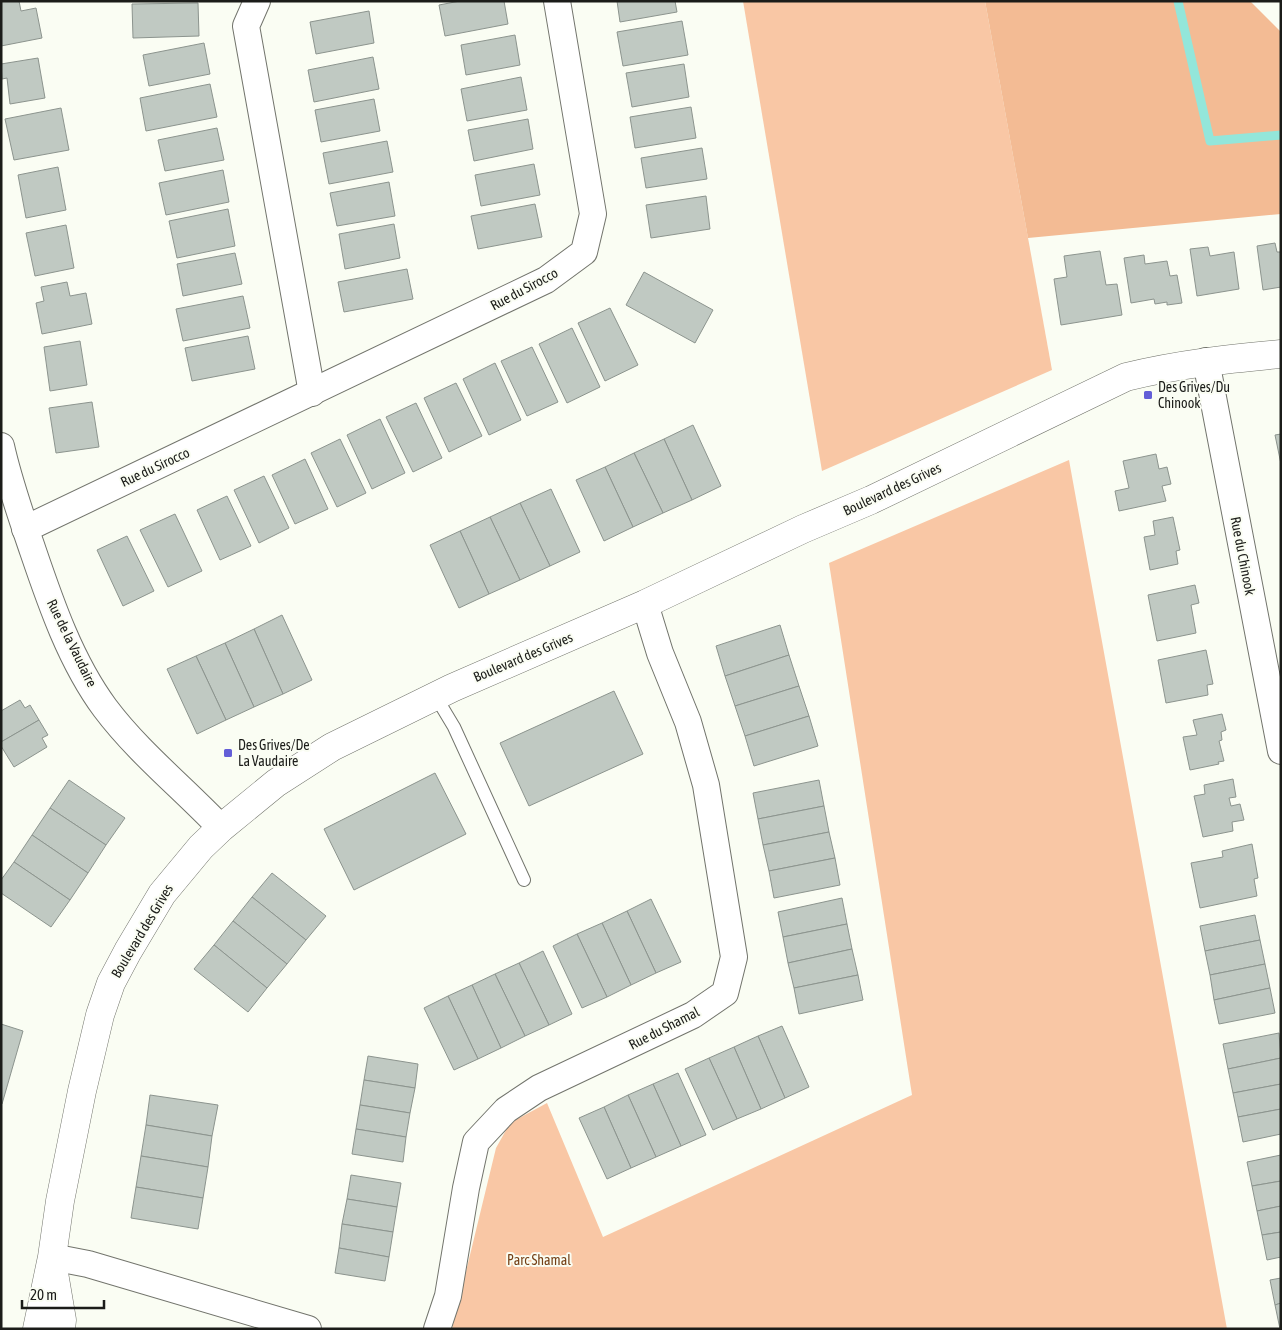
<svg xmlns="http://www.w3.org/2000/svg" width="1282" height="1330" font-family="'Asap Condensed',sans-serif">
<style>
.green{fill:#f9c7a5}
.forest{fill:#f3bb94}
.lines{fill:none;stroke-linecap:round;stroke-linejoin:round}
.stream{stroke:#93e6da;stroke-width:9}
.building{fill:#c0c9c2;stroke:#8c948e}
.lane-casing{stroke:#72746c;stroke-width:14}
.street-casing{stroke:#72746c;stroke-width:28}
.secondary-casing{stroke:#72746c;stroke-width:29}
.lane{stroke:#fff;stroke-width:12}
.street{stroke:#fff;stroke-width:26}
.secondary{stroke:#fff;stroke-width:28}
.poi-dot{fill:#635ed7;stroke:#fafdf3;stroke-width:2}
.labels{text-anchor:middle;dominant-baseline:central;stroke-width:4;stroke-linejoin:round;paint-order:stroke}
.street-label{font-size:14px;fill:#1b1c19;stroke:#fafdf3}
.poi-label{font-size:14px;fill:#1b1c19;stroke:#fafdf3;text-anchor:start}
.park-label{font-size:14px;fill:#754117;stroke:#fafdf3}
</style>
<rect width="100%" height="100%" fill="#fafdf3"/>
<g class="green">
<path d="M743,1h242l67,369 -230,101z"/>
<path d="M1069,460l158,869h-775l44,-181 14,-25 37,-20 56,134 309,-142 -83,-532z"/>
</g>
<path class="forest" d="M985,1h265l31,31v182l-253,24z"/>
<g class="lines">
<path class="stream" d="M1178,1l32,140 71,-6"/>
</g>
<g class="building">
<path d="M1,1h18l2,10 15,-3 6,30 -41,8z"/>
<path d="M460,1h44l4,23 -63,12 -6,-31z"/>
<path d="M617,1h58l2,11 -57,10z"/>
<path d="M198,3l1,33 -66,2 -1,-34z"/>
<path d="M369,11l5,32 -58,11 -6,-32z"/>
<path d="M682,21l6,34 -65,11 -6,-34z"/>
<path d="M515,35l5,30 -54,10 -5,-30z"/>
<path d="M204,43l6,31 -61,12 -6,-31z"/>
<path d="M373,57l6,32 -65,13 -6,-32z"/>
<path d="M38,58l7,40 -35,6 -3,-26 -5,1 -1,-15z"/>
<path d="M684,64l5,33 -57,10 -6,-34z"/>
<path d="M521,77l6,33 -60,11 -6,-32z"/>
<path d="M210,84l7,33 -71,14 -6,-33z"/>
<path d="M374,99l6,32 -59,11 -6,-32z"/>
<path d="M691,107l5,31 -61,10 -5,-31z"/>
<path d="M61,108l8,42 -55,10 -9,-41z"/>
<path d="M528,119l5,30 -59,12 -6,-31z"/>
<path d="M217,128l7,32 -59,11 -7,-31z"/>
<path d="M387,141l6,31 -64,12 -6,-31z"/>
<path d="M702,148l5,31 -61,9 -5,-30z"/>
<path d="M534,164l6,31 -59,11 -6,-31z"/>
<path d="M58,167l8,43 -40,8 -8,-43z"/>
<path d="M223,170l6,32 -63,13 -7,-32z"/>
<path d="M389,182l6,34 -58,10 -7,-33z"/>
<path d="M706,196l4,33 -59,9 -5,-33z"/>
<path d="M535,204l7,33 -64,12 -7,-33z"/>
<path d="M228,209l7,37 -58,12 -8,-37z"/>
<path d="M394,224l6,34 -55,11 -6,-35z"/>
<path d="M66,225l8,43 -39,8 -9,-43z"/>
<path d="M1275,243l2,9h4v35l-18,3 -6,-44z"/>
<path d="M1208,247l2,9 24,-4 5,37 -42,7 -7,-47z"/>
<path d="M1100,251l6,34 11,-1 5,31 -61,10 -7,-46 13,-2 -3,-21z"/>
<path d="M235,253l7,31 -59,12 -6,-32z"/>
<path d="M1144,255l1,9 22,-3 3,15 7,-1 5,28 -15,2v-3l-12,2 -1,-5 -23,4 -7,-45z"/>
<path d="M407,269l6,30 -69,13 -6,-30z"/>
<path d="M644,272l69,38 -18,33 -69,-38z"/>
<path d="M67,282l3,14 16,-3 6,31 -50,10 -6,-31 8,-2 -3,-14z"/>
<path d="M243,296l7,32 -67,13 -7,-32z"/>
<path d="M610,308l28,57 -33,16 -27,-58z"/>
<path d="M572,328l28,59 -33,16 -28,-59z"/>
<path d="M248,336l7,33 -63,12 -7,-33z"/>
<path d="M80,341l7,44 -37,6 -6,-44z"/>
<path d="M532,347l26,55 -31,14 -26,-55z"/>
<path d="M495,363l26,57 -32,15 -26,-56z"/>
<path d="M456,383l26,53 -33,16 -25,-54z"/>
<path d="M92,402l7,45 -43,6 -7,-45z"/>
<path d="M416,403l26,55 -29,14 -27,-55z"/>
<path d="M380,419l25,54 -33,16 -25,-54z"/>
<path d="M693,425l28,61 -29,14 -28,-61z"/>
<path d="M1281,434v30l-6,-29z"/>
<path d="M340,439l26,54 -29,14 -26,-54z"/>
<path d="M664,439l28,61 -29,13 -29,-60z"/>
<path d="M634,453l29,60 -30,14 -28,-60z"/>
<path d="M1156,454l3,15 8,-2 4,17 -9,2 4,15 -47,10 -4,-20 14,-3 -6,-27z"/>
<path d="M305,459l23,50 -33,15 -23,-49z"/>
<path d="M605,467l28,60 -29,14 -28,-61z"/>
<path d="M264,476l25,52 -30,15 -25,-53z"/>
<path d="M551,489l29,63 -30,14 -30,-63z"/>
<path d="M227,496l24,50 -31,14 -23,-50z"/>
<path d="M520,503l30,63 -30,14 -30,-63z"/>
<path d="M175,514l27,57 -34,16 -28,-57z"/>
<path d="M490,517l30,63 -31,14 -29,-63z"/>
<path d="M1173,517l7,33 -4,1 2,13 -28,6 -6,-33 11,-2 -2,-14z"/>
<path d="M460,531l29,63 -30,14 -29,-63z"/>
<path d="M127,536l27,55 -31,15 -26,-56z"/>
<path d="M1195,585l4,18 -8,2 5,28 -39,8 -9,-46z"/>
<path d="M282,615l30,65 -29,14 -29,-65z"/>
<path d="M780,625l9,30 -64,21 -9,-30z"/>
<path d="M254,629l29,65 -29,13 -29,-64z"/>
<path d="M225,643l29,64 -28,13 -30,-64z"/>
<path d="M1206,650l7,34 -6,1 1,10 -42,8 -8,-43z"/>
<path d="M789,655l10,31 -64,20 -10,-30z"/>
<path d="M196,656l30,64 -29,14 -30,-65z"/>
<path d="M799,686l10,30 -64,20 -10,-30z"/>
<path d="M614,691l29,63 -114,52 -29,-63z"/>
<path d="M20,700l5,8 5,-3 9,15 -38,22v-31z"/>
<path d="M1222,714l4,16 -5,2 1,8 -3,1 5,20 -6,1 1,2 -29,6 -7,-33 14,-2 -4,-15z"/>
<path d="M809,716l9,30 -64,20 -9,-30z"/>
<path d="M39,720l9,15 -6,3 5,9 -33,20 -13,-21v-4z"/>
<path d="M435,773l31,61 -112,56 -30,-61z"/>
<path d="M1233,779l3,18 -7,1 2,8 9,-2 4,16 -12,2 1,9 -30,6 -9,-41 11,-2 -1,-9z"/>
<path d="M69,780l56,38 -19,27 -56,-37z"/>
<path d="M819,780l5,26 -66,13 -5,-26z"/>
<path d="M824,806l5,26 -66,13 -5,-26z"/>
<path d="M50,808l56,37 -18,28 -56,-38z"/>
<path d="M829,832l6,26 -66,13 -6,-26z"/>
<path d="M32,835l56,38 -18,27 -56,-38z"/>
<path d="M1252,844l6,34 -4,1 3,17 -57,12 -9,-45 32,-6 -1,-6z"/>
<path d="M835,858l5,27 -66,13 -5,-27z"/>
<path d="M14,862l56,38 -19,27 -50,-34v-13z"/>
<path d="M272,873l54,43 -20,24 -54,-43z"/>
<path d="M252,897l54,43 -19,24 -54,-43z"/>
<path d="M842,898l5,26 -64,13 -5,-25z"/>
<path d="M651,899l30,63 -25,11 -29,-62z"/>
<path d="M627,911l29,62 -25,12 -29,-62z"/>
<path d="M1255,915l5,25 -55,11 -5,-25z"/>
<path d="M233,921l54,43 -20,24 -53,-43z"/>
<path d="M602,923l29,62 -24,12 -30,-63z"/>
<path d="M847,924l5,25 -64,14 -5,-26z"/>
<path d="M577,934l30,63 -25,11 -29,-62z"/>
<path d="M1260,940l5,24 -55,11 -5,-24z"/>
<path d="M214,945l53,43 -19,24 -54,-43z"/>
<path d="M852,949l6,26 -64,13 -6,-25z"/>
<path d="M543,951l29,63 -23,11 -30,-62z"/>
<path d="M519,963l30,62 -24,11 -30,-62z"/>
<path d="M1265,964l5,24 -56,12 -4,-25z"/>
<path d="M495,974l30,62 -24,12 -29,-63z"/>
<path d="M858,975l5,25 -64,14 -5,-26z"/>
<path d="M472,985l29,63 -23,11 -30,-63z"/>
<path d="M1270,988l5,25 -56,11 -5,-24z"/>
<path d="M448,996l30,63 -24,11 -30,-62z"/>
<path d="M1,1024l22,7 -21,73h-1z"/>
<path d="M782,1026l27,61 -24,11 -27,-62z"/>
<path d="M1279,1033l2,25 -53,11 -5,-25z"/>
<path d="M758,1036l27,62 -24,11 -27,-62z"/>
<path d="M734,1047l27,62 -24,10 -28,-61z"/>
<path d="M368,1056l50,8 -3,24 -51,-8z"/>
<path d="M709,1058l28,61 -24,11 -28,-61z"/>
<path d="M1281,1058v26l-48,9 -5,-24z"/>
<path d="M678,1073l28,62 -25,11 -28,-62z"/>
<path d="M364,1080l51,8 -5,25 -50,-8z"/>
<path d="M653,1084l28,62 -25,11 -28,-62z"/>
<path d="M1281,1084v25l-43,8 -5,-24z"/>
<path d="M150,1095l68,10 -6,31 -66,-11z"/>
<path d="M628,1095l28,62 -25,11 -27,-61z"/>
<path d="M360,1105l50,8 -4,24 -50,-8z"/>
<path d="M604,1107l27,61 -24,11 -28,-61z"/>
<path d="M1281,1109v25l-38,8 -5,-25z"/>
<path d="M146,1125l66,11 -4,31 -67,-11z"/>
<path d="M356,1129l50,8 -3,25 -51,-8z"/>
<path d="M1281,1155v26l-29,5 -5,-24z"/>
<path d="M141,1156l67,11 -5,31 -67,-11z"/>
<path d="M351,1175l50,8 -4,24 -50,-8z"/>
<path d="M1281,1181v25l-24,5 -5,-25z"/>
<path d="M136,1187l67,11 -5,31 -67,-11z"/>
<path d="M347,1199l50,8 -4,25 -51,-8z"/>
<path d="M1281,1206v26l-19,3 -5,-24z"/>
<path d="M342,1224l51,8 -4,25 -50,-9z"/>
<path d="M1281,1232v25l-14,3 -5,-25z"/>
<path d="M339,1248l50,9 -4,24 -50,-8z"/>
<path d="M1281,1278v25l-6,2 -5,-25z"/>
<path d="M1281,1303v26h-1l-5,-24z"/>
</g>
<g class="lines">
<g class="lane-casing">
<path id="lane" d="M436,697l18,30 70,153"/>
</g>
<g class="street-casing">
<g id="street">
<path d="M257,1l-11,25 66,367"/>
<path d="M1206,361l75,390"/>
<path d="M1,446c8,36 20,70 32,105 18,53 38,111 72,157 33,44 78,80 116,120"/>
<path d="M25,529l521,-249 38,-28 9,-38 -36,-213"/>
<path d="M52,1257l36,7 220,65"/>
<path d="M437,1329l11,-33 18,-108 10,-46 30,-32 33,-22 154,-73 32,-22 9,-36 -28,-172 -18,-63 -28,-69 -15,-49"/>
</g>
</g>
<g class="secondary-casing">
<g id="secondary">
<path d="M54,1273l8,47 -1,9"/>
<path d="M37,1329l15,-72 8,-56 22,-110 18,-76 11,-32 17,-32 34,-57 39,-47 20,-19 55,-45 56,-36 120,-59 193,-84 158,-75 68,-29 255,-123c53,-13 101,-18 155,-23"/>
</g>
</g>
<use href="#lane" class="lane"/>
<use href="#street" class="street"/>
<use href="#secondary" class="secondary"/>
</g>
<g class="poi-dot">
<rect x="1143" y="390" width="10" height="10" rx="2.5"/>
<rect x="223" y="748" width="10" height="10" rx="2.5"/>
</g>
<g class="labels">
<g class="street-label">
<text transform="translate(524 289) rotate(-28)">Rue du Sirocco</text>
<text transform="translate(155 467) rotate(-25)">Rue du Sirocco</text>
<text transform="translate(892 489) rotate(-25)">Boulevard des Grives</text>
<text transform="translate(1243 556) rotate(79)">Rue du Chinook</text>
<text transform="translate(72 643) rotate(64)">Rue de la Vaudaire</text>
<text transform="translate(523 657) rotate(-23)">Boulevard des Grives</text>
<text transform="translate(142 931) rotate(-59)">Boulevard des Grives</text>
<text transform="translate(664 1028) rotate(-27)">Rue du Shamal</text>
</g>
<g class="poi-label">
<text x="1158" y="387">Des Grives/Du<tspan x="1158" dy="16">Chinook</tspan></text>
<text x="238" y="745">Des Grives/De<tspan x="238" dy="16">La Vaudaire</tspan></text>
</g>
<g class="park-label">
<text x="539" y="1260">Parc Shamal</text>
</g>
</g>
<rect width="1282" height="1330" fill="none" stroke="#1b1c19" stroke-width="5"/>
<path d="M22 1300v8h82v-8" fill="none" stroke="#1b1c19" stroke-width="2.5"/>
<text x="30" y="1300" font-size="15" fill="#1b1c19" stroke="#fafdf3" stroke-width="4" paint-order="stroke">20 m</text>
</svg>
